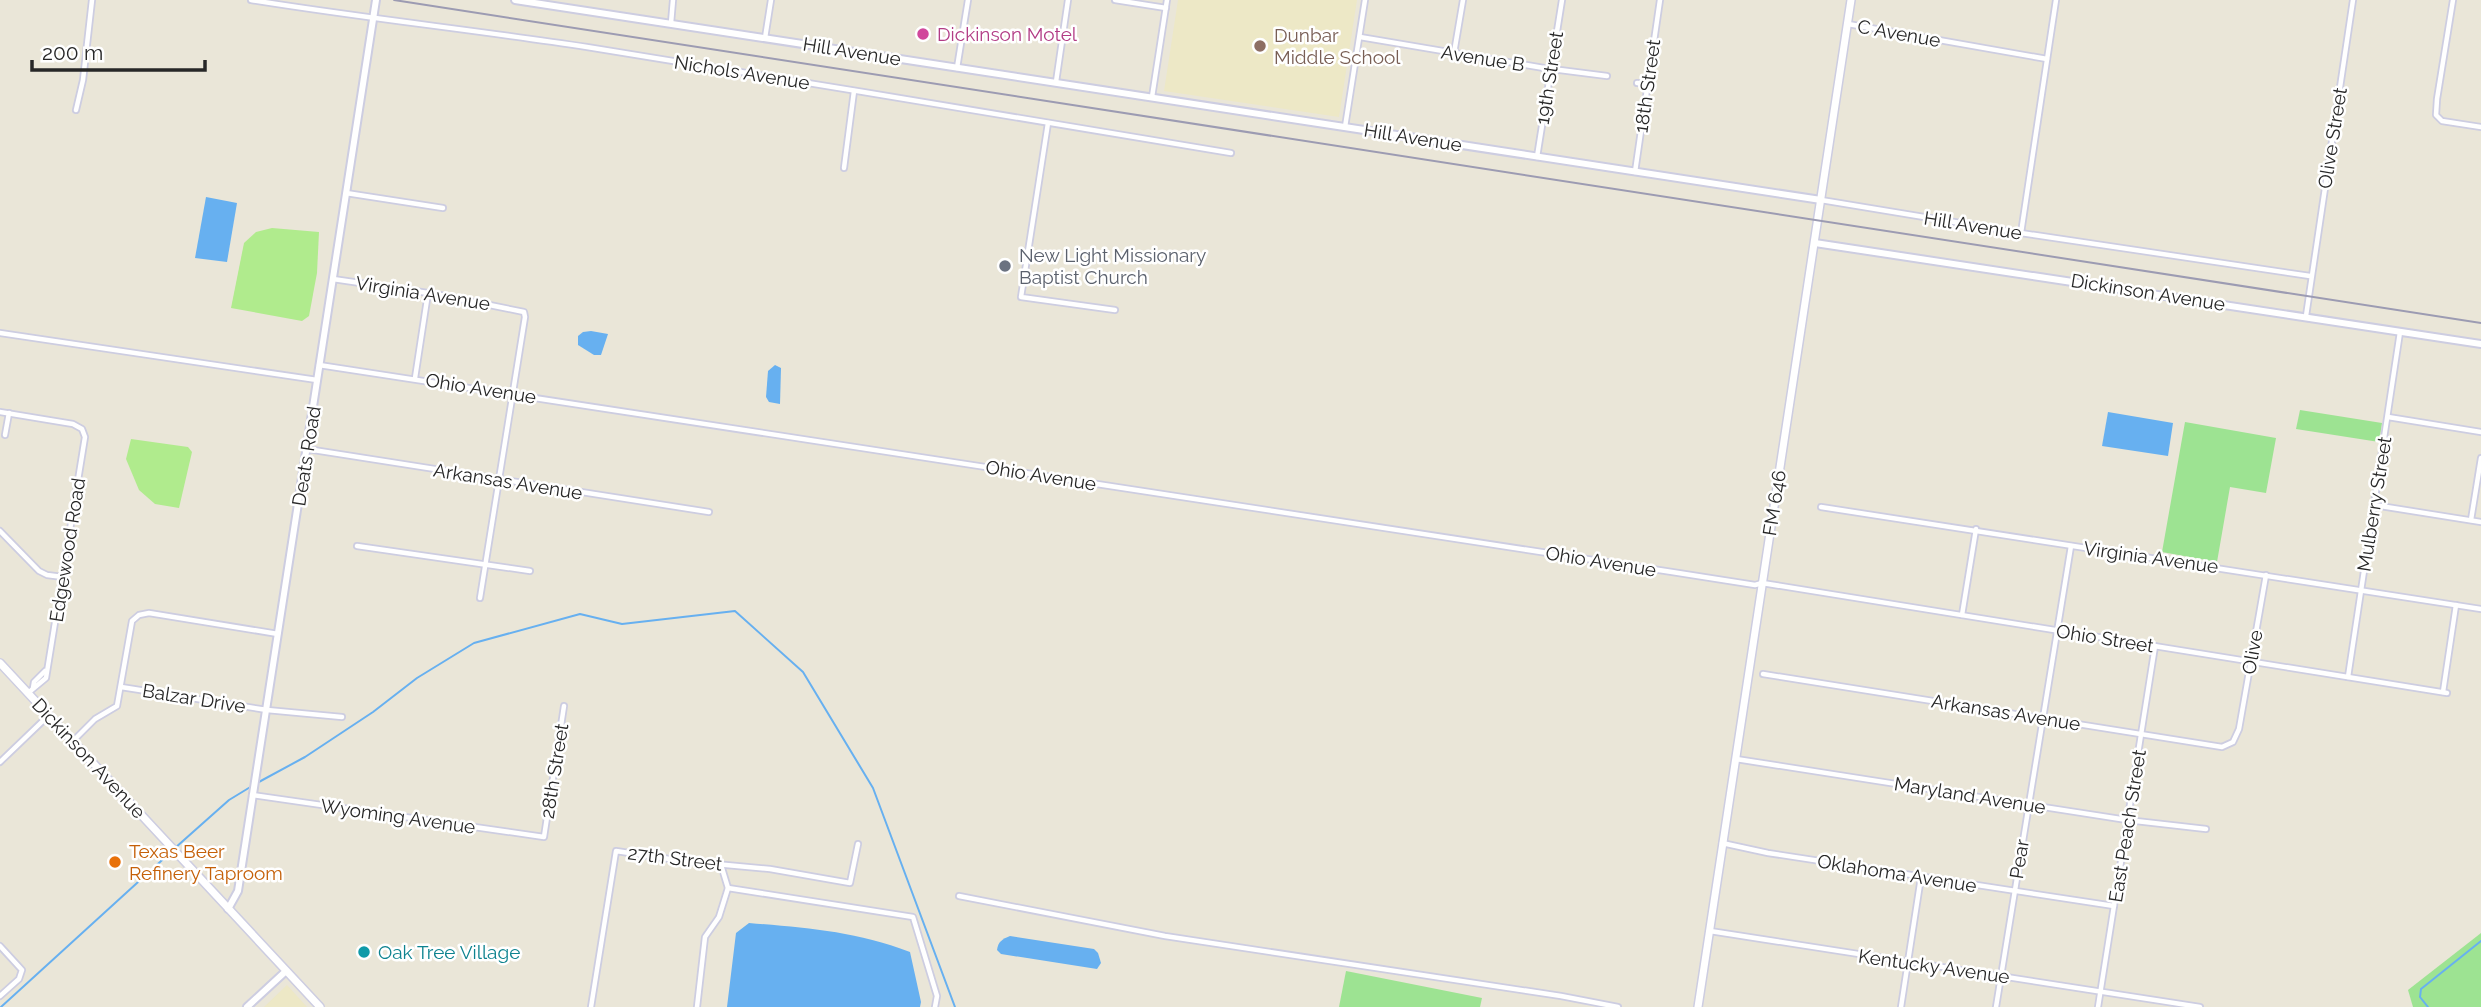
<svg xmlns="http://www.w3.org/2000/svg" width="2481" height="1007" font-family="Raleway,sans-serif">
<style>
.education{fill:#ede8c6}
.green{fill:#9de392}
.pitch{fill:#b0eb8d}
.water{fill:#67b0f0}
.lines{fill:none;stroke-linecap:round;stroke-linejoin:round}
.stream{stroke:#67b0f0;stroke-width:2}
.minor-casing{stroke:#cdcde1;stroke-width:8}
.tertiary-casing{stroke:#cdcde1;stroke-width:10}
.secondary-casing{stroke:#cdcde1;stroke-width:10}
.minor{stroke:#fff;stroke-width:4.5}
.tertiary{stroke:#fff;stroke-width:6}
.secondary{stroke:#fff;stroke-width:7}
.rail{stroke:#9c9bb2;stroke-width:2}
.hotel-dot{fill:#d1479c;stroke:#fff;stroke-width:2.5}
.education-dot{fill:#8d6e63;stroke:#fff;stroke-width:2.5}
.worship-dot{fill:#6b7280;stroke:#fff;stroke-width:2.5}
.food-dot{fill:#e8710a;stroke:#fff;stroke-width:2.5}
.culture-dot{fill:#0f9aa8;stroke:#fff;stroke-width:2.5}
.labels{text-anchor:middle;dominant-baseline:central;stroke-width:5;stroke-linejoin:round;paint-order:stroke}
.street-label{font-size:19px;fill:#272727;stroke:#fff}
.hotel-label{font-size:19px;fill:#b23c85;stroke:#fff;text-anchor:start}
.education-label{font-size:19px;fill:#785e54;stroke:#fff;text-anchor:start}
.worship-label{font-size:19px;fill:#5b616d;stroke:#fff;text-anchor:start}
.food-label{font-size:19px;fill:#c56008;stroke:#fff;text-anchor:start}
.culture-label{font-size:19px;fill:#0d838f;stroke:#fff;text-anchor:start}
</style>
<rect width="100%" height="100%" fill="#eae6d8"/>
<g class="education">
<path d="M1178,0h179l-18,117 -175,-26z"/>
<path d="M287,985l20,22h-43z"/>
</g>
<g class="green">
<path d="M2300,410l82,13 -3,19 -83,-13z"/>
<path d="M2185,422l91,16 -10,55 -36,-6 -13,75 -55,-10z"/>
<path d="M2481,933v74h-68l-5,-17z"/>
<path d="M1346,971l136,27 -2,9h-141z"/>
</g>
<g class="pitch">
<path d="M272,228l47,4 -2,41 -8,43 -7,5 -71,-13 13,-65 12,-11z"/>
<path d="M131,439l57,8 4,5 -13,56 -24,-4 -16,-14 -13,-31z"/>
</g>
<g class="water">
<path d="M206,197l31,6 -10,59 -32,-4z"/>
<path d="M591,331l17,3 -7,21h-7l-16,-10v-9l5,-4z"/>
<path d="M775,365l6,3 -1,36 -11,-2 -3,-5 2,-26z"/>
<path d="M2108,412l65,11 -5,33 -66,-10z"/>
<path d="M749,923c58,5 105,8 161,29l11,50 -1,5h-193l9,-74z"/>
<path d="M1010,936l84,13 4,4 3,10 -4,6 -96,-15 -4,-4c1,-8 5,-11 13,-14z"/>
</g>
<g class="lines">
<g class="stream">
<path d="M257,783l48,-26 68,-45 44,-34 57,-35 106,-29 42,10 113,-13 68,61 70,116 82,219"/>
<path d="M175,848l54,-48 23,-14"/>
<path d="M1,1007l170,-155"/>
<path d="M2428,1007l-8,-10 1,-8 60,-48"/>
</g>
<g class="minor-casing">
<g id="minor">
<path d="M251,0c112,18 224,30 336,47 215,34 429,71 644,106"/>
<path d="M1115,0l51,8"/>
<path d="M2453,0l-16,99 -1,16 6,6 39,6"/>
<path d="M671,23l2,-23"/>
<path d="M1848,24l199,35"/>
<path d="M1360,37l184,31 63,8"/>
<path d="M765,38l6,-38"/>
<path d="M1454,53l9,-53"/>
<path d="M957,68l11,-68"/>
<path d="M1056,82l12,-82"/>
<path d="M1637,83l11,1"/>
<path d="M1152,97l15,-97"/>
<path d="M76,110l7,-30 9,-80"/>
<path d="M1048,123l-27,174 94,13"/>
<path d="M1345,127l20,-127"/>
<path d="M1537,157l25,-157"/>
<path d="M844,168l10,-77"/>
<path d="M1635,172l25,-172"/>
<path d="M346,193l97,15"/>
<path d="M1821,200l200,33 289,43"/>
<path d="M2021,233l35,-233"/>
<path d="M333,279l102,15 89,18 1,5 -45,281"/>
<path d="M2306,316l47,-316"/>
<path d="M0,333l317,47"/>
<path d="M319,365l1353,207 83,13 7,-2 685,110"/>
<path d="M415,378l13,-85"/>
<path d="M0,412l73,12 9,5 3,8 -39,241 -18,15"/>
<path d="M2388,417l93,15"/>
<path d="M5,435l4,-22"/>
<path d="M307,449l402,63"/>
<path d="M2374,505l107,17"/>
<path d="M1821,507l660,102"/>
<path d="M2471,520l10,-62"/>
<path d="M0,531l39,40 8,4 16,2"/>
<path d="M357,546l173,25"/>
<path d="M1962,615l14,-86"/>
<path d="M1763,674l459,73 11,-5 6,-13 27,-154"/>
<path d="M2348,677l52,-345"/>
<path d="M121,687l146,23 75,7"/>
<path d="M33,688l1,-6 11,-11"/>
<path d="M2443,692l13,-87"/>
<path d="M73,741l22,-22 22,-13 15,-85 7,-6 10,-2 129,21"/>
<path d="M1736,759l391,61 79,9"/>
<path d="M0,762l48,-46"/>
<path d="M252,795l292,42 20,-131"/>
<path d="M1722,843l46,10 346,53"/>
<path d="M728,888l185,29 24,79 -2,11"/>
<path d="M959,896l206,40 396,60 57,11"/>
<path d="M1710,931l490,76"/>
<path d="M0,946l22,24 -3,9 -19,17"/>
<path d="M591,1007l25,-156 67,10 87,8 80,14 8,-39"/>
<path d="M697,1007l8,-70 14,-20 9,-29 -7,-23"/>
<path d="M1901,1007l20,-130"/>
<path d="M1996,1007l75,-461"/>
<path d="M2098,1007l57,-361"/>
</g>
</g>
<g class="tertiary-casing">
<g id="tertiary">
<path d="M515,0l1306,200"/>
<path d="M1815,243l666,101"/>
<path d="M228,909l10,-18 138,-891"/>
<path d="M247,1007l39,-36"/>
</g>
</g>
<g class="secondary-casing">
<g id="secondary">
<path d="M0,663l320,344"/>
<path d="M1698,1007l153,-1007"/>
</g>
</g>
<use href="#minor" class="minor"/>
<use href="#tertiary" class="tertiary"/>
<use href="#secondary" class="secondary"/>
<path class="rail" d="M394,0l2087,323"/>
</g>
<circle class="hotel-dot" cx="923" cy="34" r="7"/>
<circle class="education-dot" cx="1260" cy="46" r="7"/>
<circle class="worship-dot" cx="1005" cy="266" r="7"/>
<circle class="food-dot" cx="115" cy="862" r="7"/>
<circle class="culture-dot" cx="364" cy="952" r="7"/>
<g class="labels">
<g class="street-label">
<text transform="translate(1899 33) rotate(10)">C Avenue</text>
<text transform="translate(852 51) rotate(9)">Hill Avenue</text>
<text transform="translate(1483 58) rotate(9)">Avenue B</text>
<text transform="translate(742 72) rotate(9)">Nichols Avenue</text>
<text transform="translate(1549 78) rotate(-81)">19th Street</text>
<text transform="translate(1647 86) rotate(-82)">18th Street</text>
<text transform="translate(1413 137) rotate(9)">Hill Avenue</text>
<text transform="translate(2332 138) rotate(-81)">Olive Street</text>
<text transform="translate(1973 225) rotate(9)">Hill Avenue</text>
<text transform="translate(2148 292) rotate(9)">Dickinson Avenue</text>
<text transform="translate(423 293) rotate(9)">Virginia Avenue</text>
<text transform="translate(481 388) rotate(9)">Ohio Avenue</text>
<text transform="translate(306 456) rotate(-81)">Deats Road</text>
<text transform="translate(1041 475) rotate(9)">Ohio Avenue</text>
<text transform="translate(508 481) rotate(9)">Arkansas Avenue</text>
<text transform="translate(1774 503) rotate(-81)">FM 646</text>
<text transform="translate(2374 504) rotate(-81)">Mulberry Street</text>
<text transform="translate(67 550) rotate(-81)">Edgewood Road</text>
<text transform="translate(2151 557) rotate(8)">Virginia Avenue</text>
<text transform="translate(1601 561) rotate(9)">Ohio Avenue</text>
<text transform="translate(2105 638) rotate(9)">Ohio Street</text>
<text transform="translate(2252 652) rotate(-80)">Olive</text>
<text transform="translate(194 698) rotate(9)">Balzar Drive</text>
<text transform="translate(2006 712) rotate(9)">Arkansas Avenue</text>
<text transform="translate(89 758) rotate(47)">Dickinson Avenue</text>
<text transform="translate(554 771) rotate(-81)">28th Street</text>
<text transform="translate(1970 795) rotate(9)">Maryland Avenue</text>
<text transform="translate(398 816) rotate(8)">Wyoming Avenue</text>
<text transform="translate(2127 826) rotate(-81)">East Peach Street</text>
<text transform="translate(675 858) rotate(7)">27th Street</text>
<text transform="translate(2019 859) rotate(-81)">Pear</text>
<text transform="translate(1897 873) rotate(9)">Oklahoma Avenue</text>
<text transform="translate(1934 966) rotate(8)">Kentucky Avenue</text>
</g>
<g class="hotel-label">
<text x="937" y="34">Dickinson Motel</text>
</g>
<g class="education-label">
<text x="1274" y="35">Dunbar<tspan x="1274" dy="22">Middle School</tspan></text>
</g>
<g class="worship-label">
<text x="1019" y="255">New Light Missionary<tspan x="1019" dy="22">Baptist Church</tspan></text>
</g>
<g class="food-label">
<text x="129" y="851">Texas Beer<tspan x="129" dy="22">Refinery Taproom</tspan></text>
</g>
<g class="culture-label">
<text x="378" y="952">Oak Tree Village</text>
</g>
</g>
<path d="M32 60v10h173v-10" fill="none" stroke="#272727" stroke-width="3.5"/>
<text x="42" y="60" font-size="21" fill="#272727" stroke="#ffffff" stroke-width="5" paint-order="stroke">200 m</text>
</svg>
